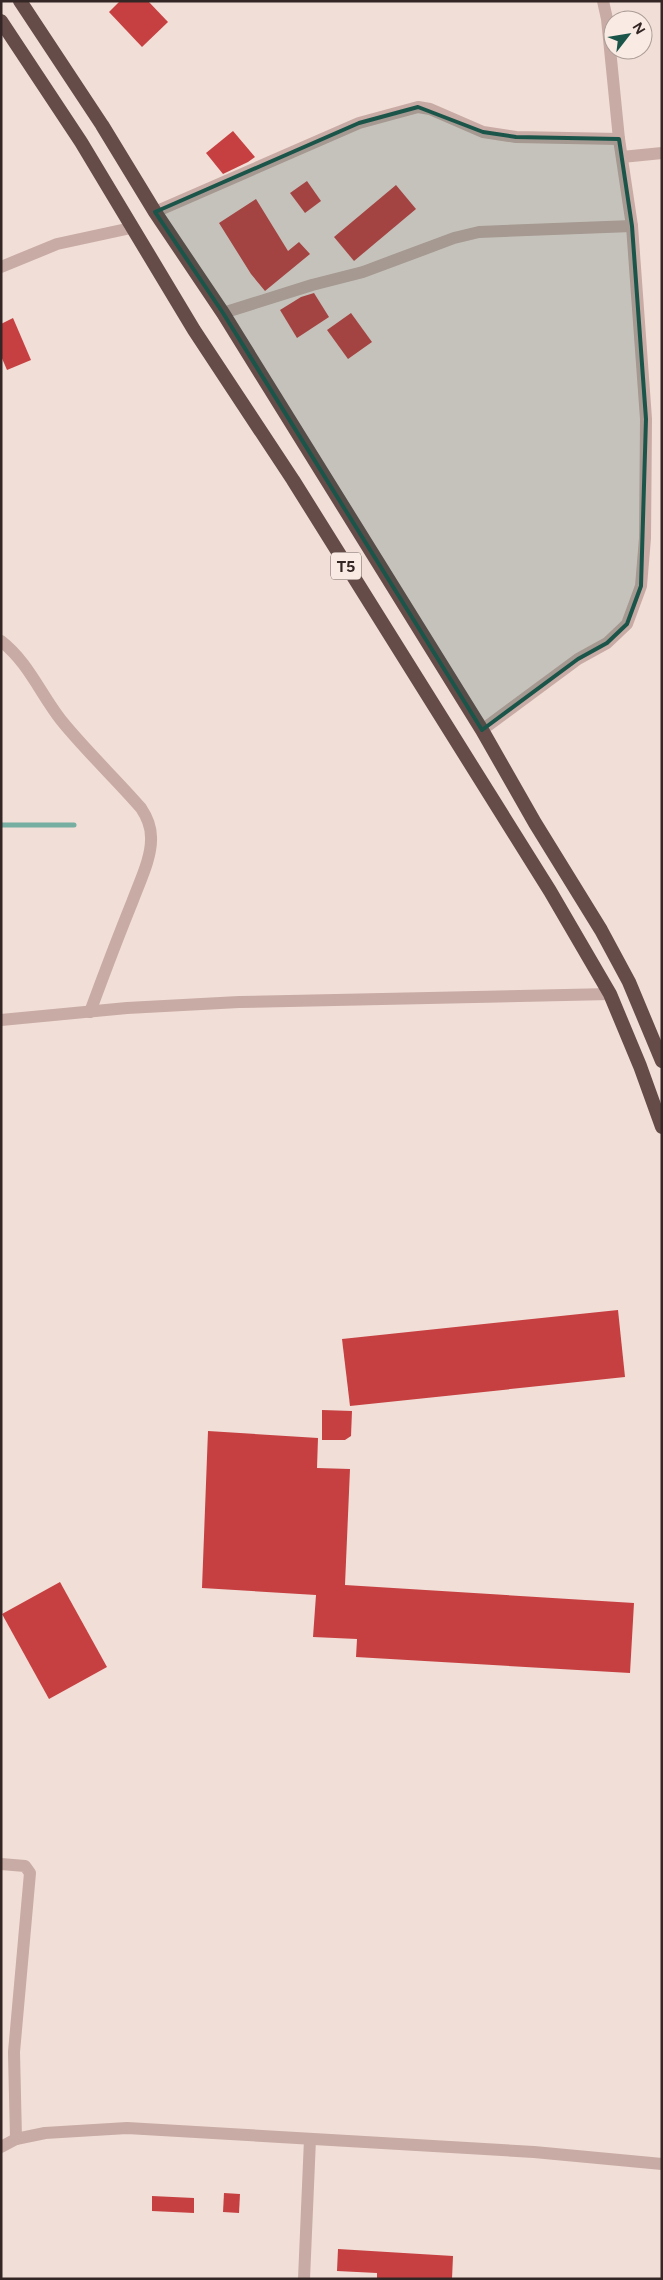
<svg xmlns="http://www.w3.org/2000/svg" width="663" height="2280" font-family="Figtree,sans-serif">
<style>
.lines{fill:none;stroke-linecap:round;stroke-linejoin:round}
.stream{stroke:#76aea2;stroke-width:5}
.building{fill:#c64041}
.minor{stroke:#c8aba4;stroke-width:12}
.trunk{stroke:#664c49;stroke-width:14}
.marked{fill:#1b554a;fill-opacity:0.2;stroke:#1b554a;stroke-width:4;stroke-linejoin:round}
.labels{text-anchor:middle;dominant-baseline:central;stroke-width:5;stroke-linejoin:round;paint-order:stroke}
.shield{fill:#f9eae3;stroke:#6f615e;stroke-width:1}
.shield-label{font-size:16px;font-weight:bold;fill:#342625}
</style>
<rect width="100%" height="100%" fill="#f1ded7"/>
<g class="lines">
<path class="stream" d="M1,825h73"/>
</g>
<g class="building">
<path d="M120,1h28l20,21 -26,25 -33,-35z"/>
<path d="M233,131l22,26 -7,5 -25,12 -17,-21z"/>
<path d="M307,181l14,20 -16,12 -15,-20z"/>
<path d="M396,185l20,24 -62,52 -20,-24z"/>
<path d="M256,199l32,52 11,-9 11,12 -45,37 -14,-17 -32,-51z"/>
<path d="M314,293l15,24 -32,21 -17,-28 21,-13z"/>
<path d="M351,313l21,29 -24,17 -21,-29z"/>
<path d="M13,318l18,42 -24,10 -6,-14v-32z"/>
<path d="M618,1310l7,67 -275,29 -8,-67z"/>
<path d="M322,1410l30,1 -1,25 -6,4h-23z"/>
<path d="M208,1431l110,7 -1,30 33,1 -5,116 289,18 -4,70 -274,-16 1,-18 -44,-2 3,-42 -114,-7z"/>
<path d="M60,1582l47,85 -58,32 -47,-85z"/>
<path d="M224,2193l16,1 -1,19 -16,-1z"/>
<path d="M152,2196l42,2v15l-42,-2z"/>
<path d="M338,2249l115,7 -1,23h-75v-6l-40,-2z"/>
</g>
<g class="lines">
<g class="minor">
<path d="M622,157l40,-4"/>
<path d="M155,212l204,-89 59,-16 12,2 53,23 33,5 103,2"/>
<path d="M1,267l56,-23 74,-16"/>
<path d="M223,313l89,-28 51,-13 91,-34 25,-6 153,-6"/>
<path d="M1,641c27,21 39,52 60,79 25,31 54,58 80,88 6,9 10,18 10,29 1,20 -11,44 -18,63 -15,37 -29,74 -43,112"/>
<path d="M482,730l96,-71 29,-16 20,-19 14,-38 4,-48 1,-119 -14,-193 -13,-87 -12,-120 -4,-18"/>
<path d="M1,1020l126,-12 112,-6 371,-8"/>
<path d="M1,1864l24,2 5,7 -16,179 2,87"/>
<path d="M1,2147l15,-8 29,-6 82,-5 407,24 128,12"/>
<path d="M304,2279l6,-140"/>
</g>
<g class="trunk">
<path d="M20,1l82,124 53,87 68,101 259,417 53,93 66,107 28,52 33,79"/>
<path d="M1,21l80,121 113,188 99,150 257,411 60,103 30,72 22,61"/>
</g>
</g>
<path class="marked" d="M418,107l65,25 33,5 103,2 13,87 14,193 -5,167 -14,38 -20,19 -29,16 -96,71 -259,-417 -68,-101 204,-89z"/>
<g class="labels">
<rect class="shield" x="331" y="552.5" width="30" height="27" rx="4"/>
<g class="shield-label">
<text x="346" y="566">T5</text>
</g>
</g>
<rect width="663" height="2280" fill="none" stroke="#342625" stroke-width="5"/>
<g transform="translate(628 35) rotate(59)"><circle r="24" fill="#f9eae3" stroke="#aa9c97"/>
<path d="M0-4L9 19L0 12L-9 19Z" fill="#1b554a"/>
<text y="-8" font-size="14" font-weight="bold" text-anchor="middle" fill="#342625">N</text>
</g>
</svg>
